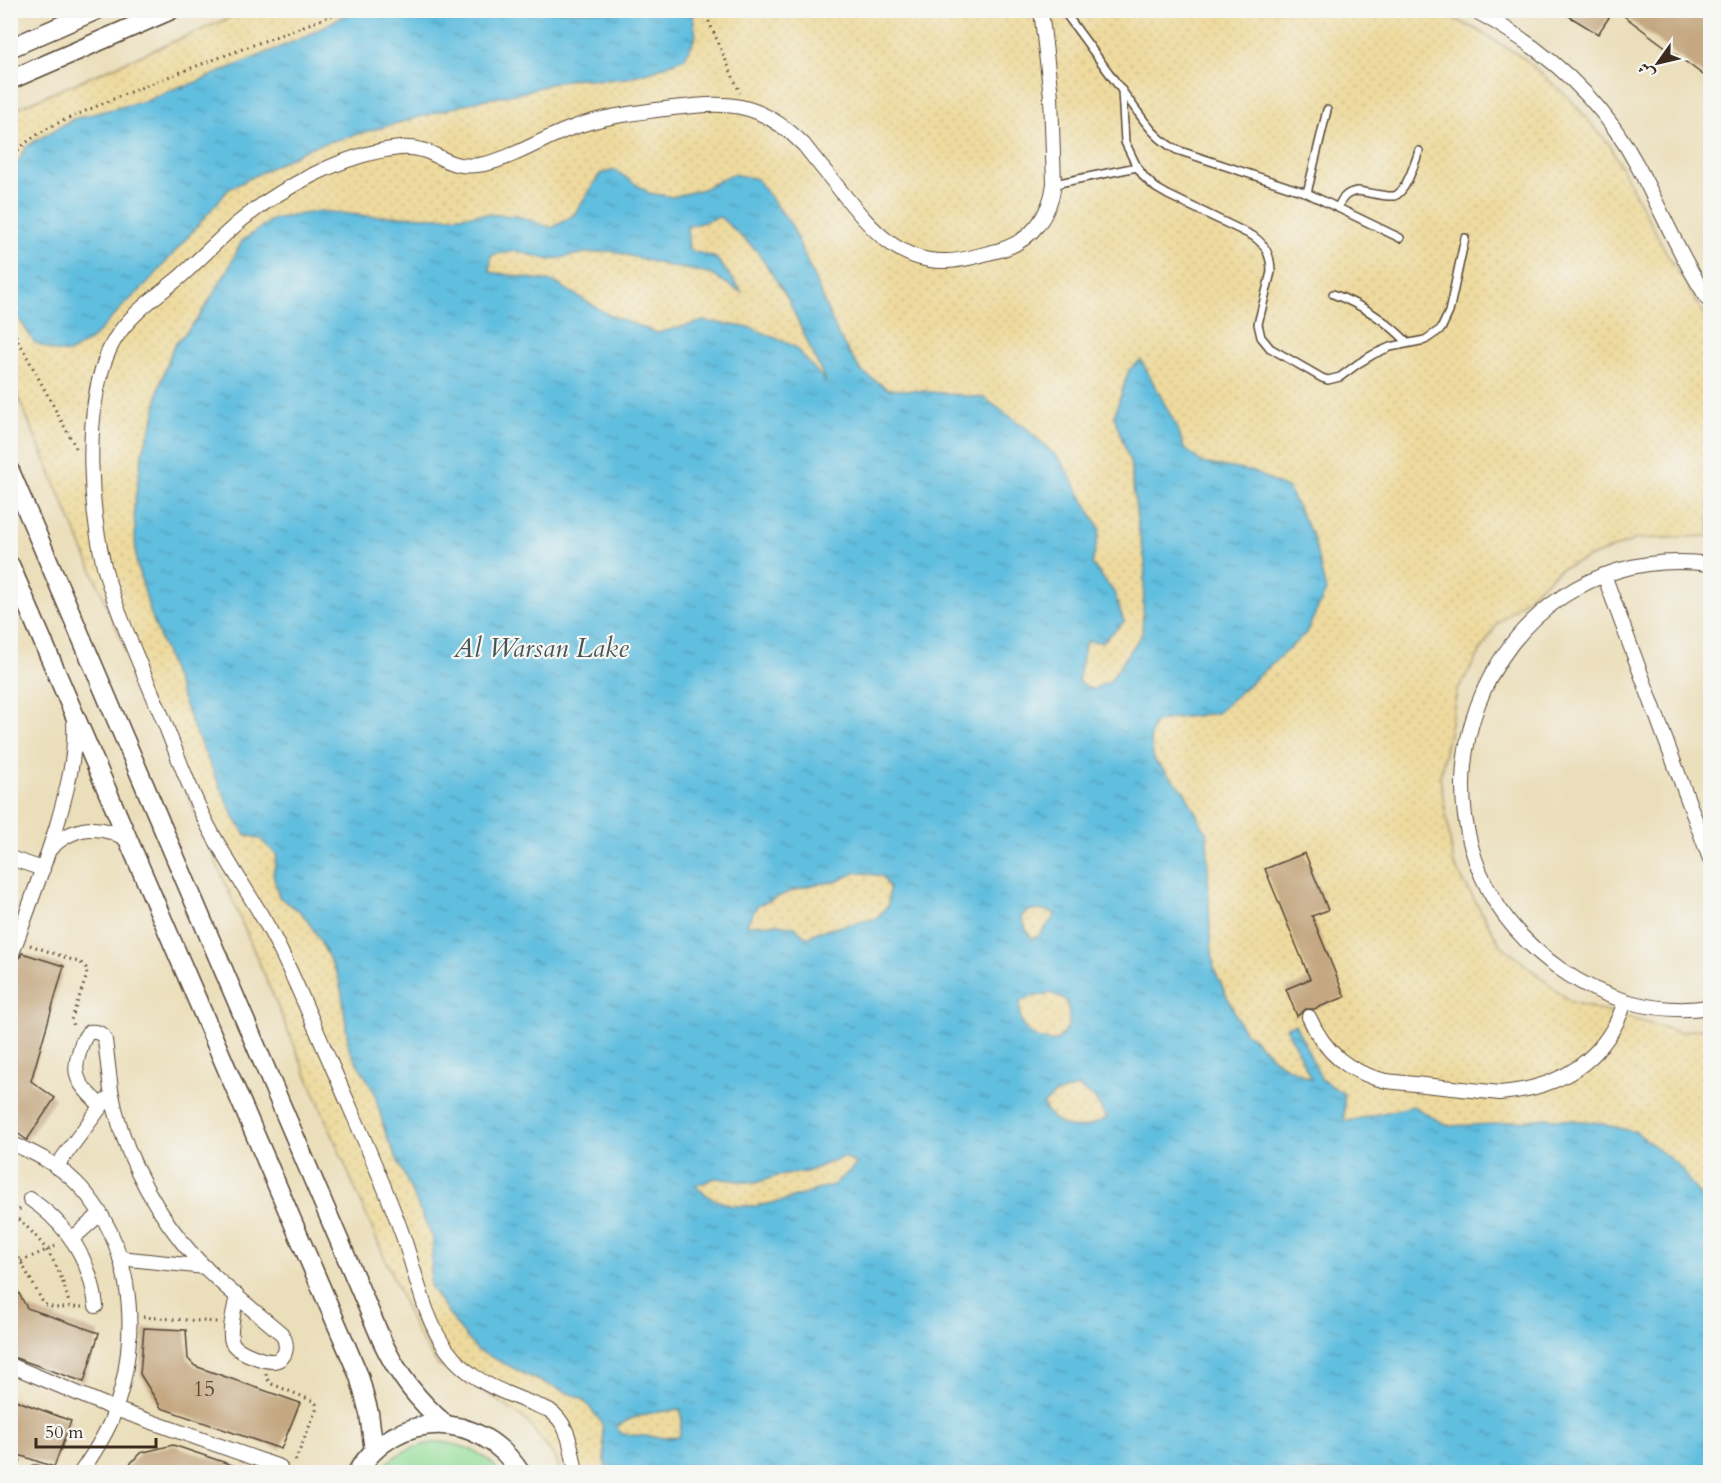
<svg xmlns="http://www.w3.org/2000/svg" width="1721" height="1483" font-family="Cardo,Amiri,serif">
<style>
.green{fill:#93dd98;stroke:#67845b;stroke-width:1.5}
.sand{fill:url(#sand-dots);stroke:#94825e;stroke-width:1.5}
.water{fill:url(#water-ripples);stroke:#4e747e;stroke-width:1.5;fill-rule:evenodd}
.building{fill:#c5a882}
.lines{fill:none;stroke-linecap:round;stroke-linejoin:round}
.lane-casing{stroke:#554535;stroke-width:10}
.street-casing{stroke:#554535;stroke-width:16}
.secondary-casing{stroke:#554535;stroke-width:21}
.path{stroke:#554535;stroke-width:3;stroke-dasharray:1.5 4.5;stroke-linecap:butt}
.lane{stroke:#fff;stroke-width:7}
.street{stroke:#fff;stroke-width:14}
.secondary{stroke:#fff;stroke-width:18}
.labels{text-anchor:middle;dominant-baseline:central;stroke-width:4.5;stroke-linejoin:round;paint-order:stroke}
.number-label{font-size:22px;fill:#5e4a37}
.water-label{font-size:27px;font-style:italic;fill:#465658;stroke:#f6f6f2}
</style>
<defs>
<pattern id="sand-dots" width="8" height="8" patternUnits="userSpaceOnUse" patternTransform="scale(1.5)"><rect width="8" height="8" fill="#eeda9e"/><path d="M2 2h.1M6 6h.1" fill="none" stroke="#cdbb88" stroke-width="1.8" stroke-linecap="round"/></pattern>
<pattern id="water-ripples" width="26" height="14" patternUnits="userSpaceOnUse" patternTransform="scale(1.5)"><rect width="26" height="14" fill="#61bedf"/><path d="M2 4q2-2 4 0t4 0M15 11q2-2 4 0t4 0" fill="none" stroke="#519bb4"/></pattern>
</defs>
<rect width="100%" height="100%" fill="#f6f6f2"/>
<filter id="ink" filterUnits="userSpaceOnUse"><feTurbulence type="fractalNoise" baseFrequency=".0167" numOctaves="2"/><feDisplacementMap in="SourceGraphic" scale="12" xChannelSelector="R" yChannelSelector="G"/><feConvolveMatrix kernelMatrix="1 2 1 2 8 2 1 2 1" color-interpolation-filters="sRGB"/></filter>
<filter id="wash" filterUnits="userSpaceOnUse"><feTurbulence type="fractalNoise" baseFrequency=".008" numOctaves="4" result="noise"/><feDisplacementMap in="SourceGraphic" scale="24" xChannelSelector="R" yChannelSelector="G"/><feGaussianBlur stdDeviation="1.35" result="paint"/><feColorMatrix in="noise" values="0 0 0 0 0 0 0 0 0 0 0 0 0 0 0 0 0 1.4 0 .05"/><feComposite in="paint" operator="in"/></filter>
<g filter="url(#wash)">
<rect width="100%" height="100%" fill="#ebdeba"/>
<path class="green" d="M439,1442c23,2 46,10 60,30h-120c15,-20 36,-27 60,-30z"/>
<path class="sand" d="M248,10h1186l42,19 49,30 45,40 39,45 59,112 42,67v213l-73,3 -77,30 -63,55 -40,67 -17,86 14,88 46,79 71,58 109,30 30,-5v445h-1149l-6,-15 -29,-37 -41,-28 -47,-27 -21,-31 -406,-954 -1,-269z"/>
<g class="water">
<path d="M352,11h340l4,25 -11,22 -30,12 -28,8 -26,2 -22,-2 -23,4 -35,11 -40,7 -170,47 -82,42 -81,94 -24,22 -32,34 -23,14 -15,-2 -20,-9 -15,-23 -8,-20v-125l16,-28 46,-27 75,-19 35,-15 -1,3 125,-52z"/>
<path d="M615,170l34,23 24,4 30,-8 29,-15 25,5 35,47 47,111 22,34 27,18 35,2 61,7 42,30 35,33 39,68 -8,35 22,28 10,30 -22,20 -16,-1 -8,40 14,9 18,-9 32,-47 3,-73 -7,-34 -8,-65 -16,-46 15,-46 12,-10 36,67 7,20 18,16 52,9 34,17 25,48 13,54 -20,42 -89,80 -49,6 -14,4 -4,14 4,23 30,31 23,43 3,99 4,36 29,61 38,34 30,15 -25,-52 9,-3 27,56 22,14v28l69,-16 35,20 46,-2 51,-6 49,4 42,10 42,33 32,45v262h-1104l-4,-49 -19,-24 -48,-20 -58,-29 -19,-23 -28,-41 3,-47 -47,-104 -12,-44 -25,-42 -7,-55 -4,-18 -21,-41 -15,-22 -23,-16 -6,-23 4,-19 -17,-16 -15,-5 -10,-15 -42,-92 -43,-116 -14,-50 -2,-54 8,-53 12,-36 5,-30 14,-41 26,-30 27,-44 16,-32 31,-22 47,-8 47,5 81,1 35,-3 34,2 35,12 22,-13 26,-41zM720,217l36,33 30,45 40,87 -32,-36 -42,-18 -48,-7 -47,12 -48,-18 -55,-33 -64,-10 1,-17 26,-4 33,9 29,-6 32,-3 62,16 36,6 34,20 -27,-35 -27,-8 -2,-23zM857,872l25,4 7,11 -1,18 -11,13 -60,14 -9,6 -13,-11 -17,-3 -32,1 11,-19 32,-14 22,-7 27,-4zM1030,910l18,1 8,3 -16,21 -8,4 -5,-8 -6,-15zM1051,993l15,7c5,20 6,29 -12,42 -25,-4 -36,-12 -34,-40l11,-5zM1077,1087l17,10 13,21c-7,3 -15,7 -23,9 -18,4 -33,-7 -41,-22l12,-11zM843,1157l14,7 -22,20 -52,17 -27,5h-24l-21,-8 -16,-12 20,-8 40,5 22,-7 29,-4zM681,1410l1,11 -3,16 -13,1 -44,-4 -6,-7c19,-13 42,-16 65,-17z"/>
</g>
<g id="blocks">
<g class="building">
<path d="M1559,10h55l-16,24z"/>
<path d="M1616,10h94v70z"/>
<path d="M1305,853l23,57 -16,6 33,81 -31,12h-8l-9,7 -11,-27 24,-10 -45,-110z"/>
<path d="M22,953l42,13 -33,115 24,17 -28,42 -17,-12v-149z"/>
<path d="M10,1277l17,31 72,25 -15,49 -74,-26z"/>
<path d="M144,1328l42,2 2,29 7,7 105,37 -19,46 -120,-41 -21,-34z"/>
<path d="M10,1398l61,23 -17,46 -44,-15z"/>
<path d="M173,1445l74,25 -1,3h-124l18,-20z"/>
</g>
</g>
</g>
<g filter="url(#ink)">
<use href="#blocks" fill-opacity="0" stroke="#554535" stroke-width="1.5"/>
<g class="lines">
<g class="lane-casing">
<g id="lane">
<path d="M1063,10l82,112c9,12 18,21 32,28l130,43 93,45"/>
<path d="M1122,91l3,51 12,25 8,11 11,10 12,7 85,41c13,9 18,20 18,36l-13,52 3,13 9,11 52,30 6,2 12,-3 19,-14 15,-9 16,-7 35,-7 16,-11 8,-17 16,-74"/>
<path d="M1054,184l83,-17"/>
<path d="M1307,193l20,-83"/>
<path d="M1338,207c4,-9 8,-14 19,-16 10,1 28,6 37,5 12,-3 21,-34 25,-45"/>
<path d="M1333,294c29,11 53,26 74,48"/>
</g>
</g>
<g class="street-casing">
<g id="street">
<path d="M1474,10c67,36 127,87 163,155 25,46 44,94 73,137"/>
<path d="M1710,564c-230,-29 -340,272 -150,405 44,31 97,46 150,38"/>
<path d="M1604,575l106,284"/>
<path d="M50,849c24,-24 51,-26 79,-8"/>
<path d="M10,858l33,11"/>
<path d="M10,959c16,-44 33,-89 47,-134 10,-35 19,-68 17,-104"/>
<path d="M1309,1017c16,36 39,55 77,64l114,12c60,-5 105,-32 125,-91"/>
<path d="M101,1106c-17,-17 -31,-27 -22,-53 2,-8 4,-15 10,-21 8,-1 13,1 16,8 2,17 4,34 6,50 10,55 36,108 71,152 28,35 66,63 100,92 6,10 6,24 -8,27 -9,1 -38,-9 -42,-19 -4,-11 3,-35 5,-47"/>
<path d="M10,1143c16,6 32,14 46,23 79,55 89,171 55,255 -8,18 -19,35 -30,51"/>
<path d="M56,1167l49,-66"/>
<path d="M30,1199c38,26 61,62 66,107"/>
<path d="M72,1239l28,-25"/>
<path d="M120,1258l85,9"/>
<path d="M10,1365l105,44 165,58"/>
<path d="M35,1472h1"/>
<path d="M576,1472c-5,-23 -6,-48 -27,-62 -38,-15 -78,-26 -102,-60 -22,-29 -31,-76 -43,-111 -21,-60 -48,-117 -73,-175 -19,-43 -36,-86 -58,-128 -20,-38 -46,-73 -66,-112 -18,-35 -31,-73 -46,-110 -17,-40 -35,-80 -49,-121 -23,-64 -33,-194 3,-254 16,-26 42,-43 65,-62 20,-18 38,-37 58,-54 42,-35 107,-70 162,-75 18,-2 31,5 47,13 22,10 46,2 67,-7 19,-8 36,-18 55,-25 28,-11 57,-15 87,-19 64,-7 98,-15 148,35 13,17 27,33 40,50 27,33 55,68 103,66 18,0 36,-7 53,-11 32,-9 50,-35 54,-66l-3,-88 -10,-86"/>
</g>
</g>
<g class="secondary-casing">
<g id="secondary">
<path d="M10,48l87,-38"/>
<path d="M10,80l161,-70"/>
<path d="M10,471l373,872c15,32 35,58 62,81"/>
<path d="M10,565l349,811 10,37 5,38"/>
<path d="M357,1472c40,-64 123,-62 163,0"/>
</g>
</g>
<g class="path">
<path d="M704,10l36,83"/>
<path d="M10,159c24,-30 61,-41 94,-56 79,-34 161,-61 241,-93"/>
<path d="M10,325l67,125"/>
<path d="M30,945l51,18 5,5 1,7 -16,45 3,6 3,1"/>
<path d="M14,1215c32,28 47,51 56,93"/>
<path d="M10,1218l10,-9"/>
<path d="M10,1242l34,62 10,4 28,-1"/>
<path d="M10,1266l48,-21"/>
<path d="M143,1317l74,5"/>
<path d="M266,1374l1,5 5,5 39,16 5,4v6l-22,54"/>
<path d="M10,1454l14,10"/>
<path d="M10,1464l7,-6"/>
</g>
<use href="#lane" class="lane"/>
<use href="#street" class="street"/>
<use href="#secondary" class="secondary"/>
</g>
</g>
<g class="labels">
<g class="number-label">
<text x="204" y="1389">15</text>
</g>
<g class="water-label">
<text x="541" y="648">Al Warsan Lake</text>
</g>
</g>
<rect width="1721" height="1483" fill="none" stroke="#f6f6f2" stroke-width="36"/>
<g transform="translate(1658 63) rotate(236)" stroke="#f6f6f2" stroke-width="4.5" paint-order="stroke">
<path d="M0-4.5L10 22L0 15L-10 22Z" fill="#3b2a1e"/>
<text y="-9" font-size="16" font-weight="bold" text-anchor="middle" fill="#3b2a1e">ش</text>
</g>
<path d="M36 1438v9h120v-9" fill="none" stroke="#3b2a1e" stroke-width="3"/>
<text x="45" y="1438" font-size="18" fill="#3b2a1e" stroke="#f6f6f2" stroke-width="4.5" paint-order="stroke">50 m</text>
</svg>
